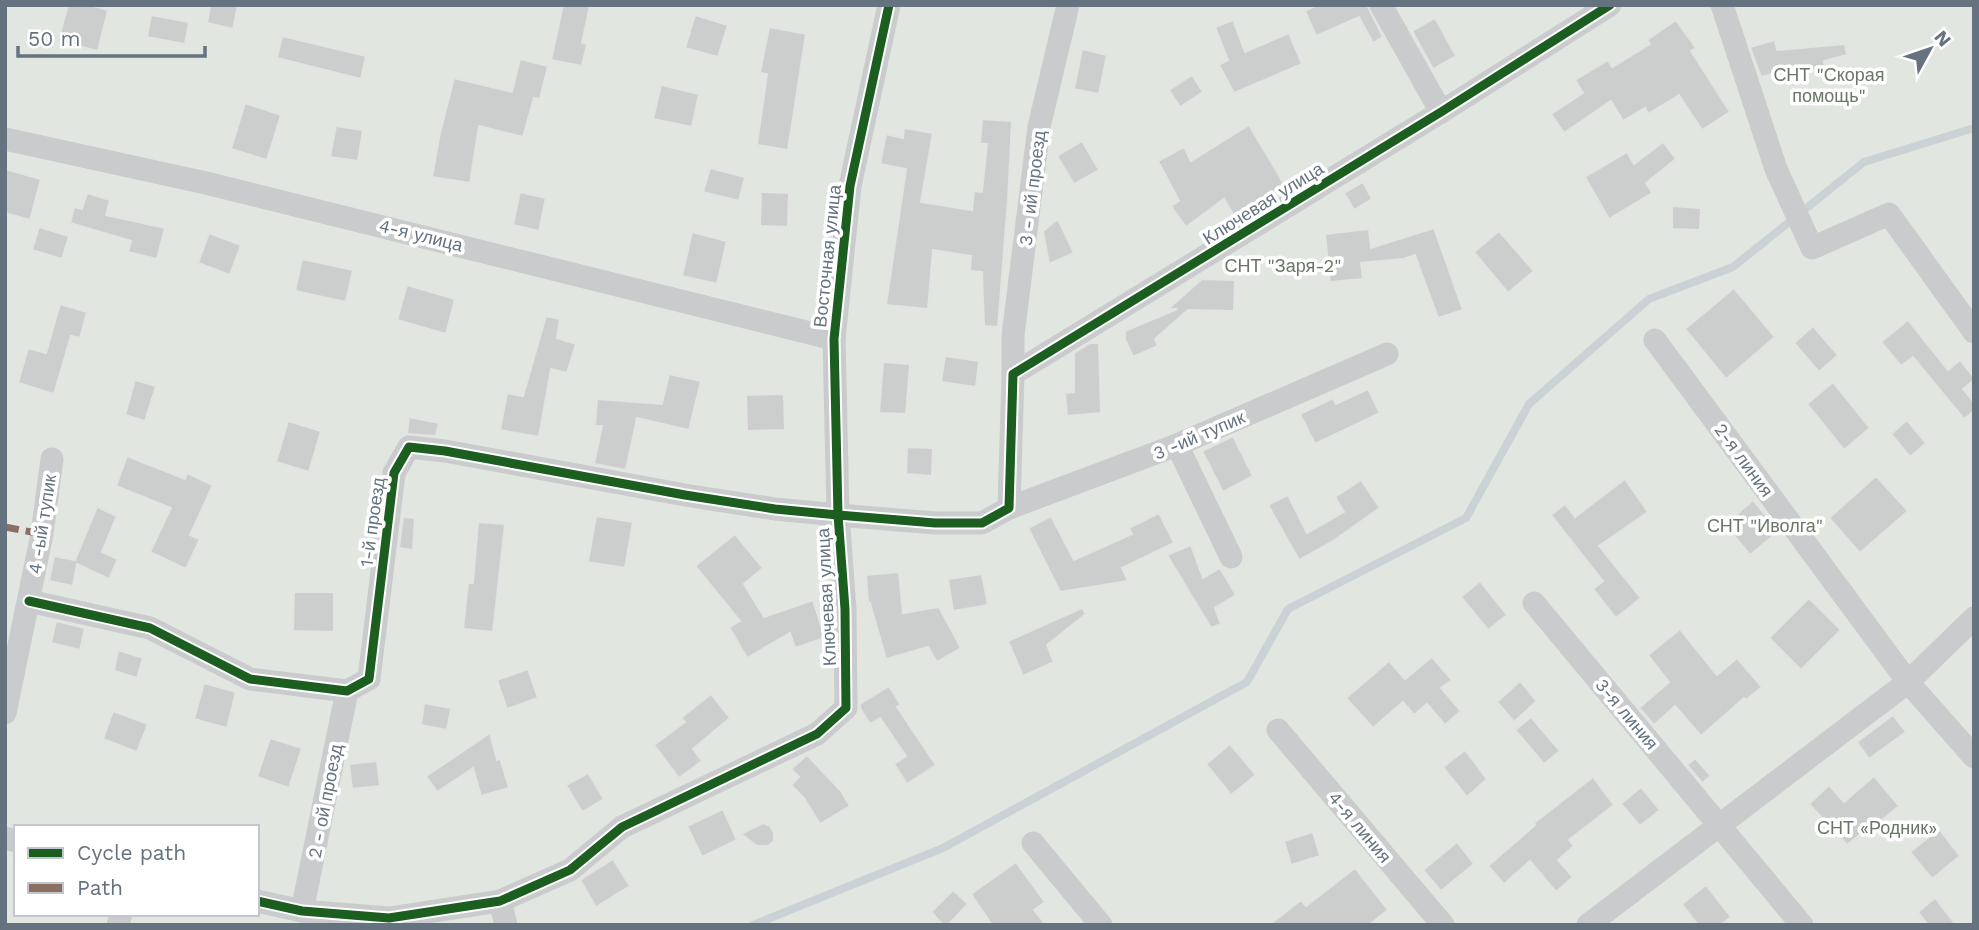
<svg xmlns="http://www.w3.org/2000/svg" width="1979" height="930" font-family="'Work Sans',sans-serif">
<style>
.green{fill:#e2e6e0;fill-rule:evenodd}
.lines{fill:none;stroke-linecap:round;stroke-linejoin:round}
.stream{stroke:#cbd2d5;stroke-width:8}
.building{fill:#cccece;stroke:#e2e3e2;stroke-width:2}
.minor{stroke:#c9cbcc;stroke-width:23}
.quiet{stroke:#8d6e63;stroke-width:7;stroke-dasharray:14 7;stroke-linecap:butt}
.cycleway-casing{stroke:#fff;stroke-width:13}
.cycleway{stroke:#1b5e20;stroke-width:9}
.labels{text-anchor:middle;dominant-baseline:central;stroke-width:7;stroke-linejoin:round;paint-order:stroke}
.park-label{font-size:18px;fill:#677864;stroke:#fff}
.street-label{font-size:18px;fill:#657380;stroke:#fff}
</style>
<rect width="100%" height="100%" fill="#f3f4f2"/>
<path class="green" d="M5,5h1969v920h-1969zM16,827h241v87h-241z"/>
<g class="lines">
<path class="stream" d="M753,925l190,-77 304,-166 41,-73 178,-91 63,-114 120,-105 84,-32 131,-105 110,-34"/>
</g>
<g class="building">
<path d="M68,5h22l18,5 -10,41 -40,-10z"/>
<path d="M210,5h28l-5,24 -26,-6z"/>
<path d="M563,5h27l-8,38 5,1 -5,22 -31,-6z"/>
<path d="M1317,5h50l16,32 -10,6 -14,-26 -43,19 -11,-25z"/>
<path d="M151,15l38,7 -4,22 -38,-7z"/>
<path d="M695,15l33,10 -10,32 -33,-9z"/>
<path d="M1435,18l21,38 -23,13 -21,-38z"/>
<path d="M1233,20l12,32 44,-19 13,31 -68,29 -15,-28 9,-5 -13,-33z"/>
<path d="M1676,20l20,28 -5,3 39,61 -28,18 -23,-35 -31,19 -3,-6 -22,13 -12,-20 -47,32 -13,-19 32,-21 -8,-13 33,-20 4,7 38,-23 -3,-4z"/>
<path d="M769,27l37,7 -18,116 -31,-5 10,-71 -7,-1z"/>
<path d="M282,36l84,20 -5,23 -84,-21z"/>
<path d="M1775,40l2,10 68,-6 2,11 -23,6 1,9 -30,3 -1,-4 -33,8 -11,-30z"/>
<path d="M1082,49l25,6 -8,39 -25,-5z"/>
<path d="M520,59l28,7 -8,33 -6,-1 -11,39 -44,-11 -9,57 -38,-6 8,-44 14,-55 58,14z"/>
<path d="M1192,75l11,17 -23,15 -11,-17z"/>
<path d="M661,85l38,9 -7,33 -39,-8z"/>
<path d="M245,103l36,12 -14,45 -36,-11z"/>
<path d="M982,119l30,2 -4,79 -10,127 -14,-1 -2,-54 -12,-1 1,-15 -38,-6 -5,59 -42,-4 20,-136 -26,-5 6,-30 17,4 1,-10 29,5 -12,69 51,8 2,-19 8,1 5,-48h-7z"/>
<path d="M1249,125l37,62 -50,32 -12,-20 -38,28 -15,-21 8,-5 -21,-40 26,-14 7,14z"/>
<path d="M336,126l27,4 -5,31 -28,-4z"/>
<path d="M1082,141l17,29 -25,14 -17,-28z"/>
<path d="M1663,142l13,17 -30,24 6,10 -43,26 -24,-42 42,-25 7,12z"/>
<path d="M710,168l35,9 -6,24 -36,-9z"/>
<path d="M5,169l36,10 -11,41 -25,-7z"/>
<path d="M1363,182l9,17 -18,11 -10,-17z"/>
<path d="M520,192l26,6 -7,33 -26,-6z"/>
<path d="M761,192l28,1 -1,34 -28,-1z"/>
<path d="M87,193l23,7 -4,15 59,13 -8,31 -29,-7 3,-11 -61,-18 4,-16 8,2z"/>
<path d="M1672,206l29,2 -1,22 -28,-1z"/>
<path d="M1058,219l16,34 -25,11 -6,-33z"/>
<path d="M39,227l30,9 -7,23 -30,-9z"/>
<path d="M1434,228l29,82 -25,8 -23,-63 -12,4 -42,4 2,16 -33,3 -5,-48 44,-5 2,19z"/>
<path d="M1499,231l35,40 -26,22 -34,-41z"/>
<path d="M692,232l35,9 -10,43 -35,-8z"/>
<path d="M209,233l32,12 -11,30 -32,-12z"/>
<path d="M302,259l51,11 -7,32 -51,-11z"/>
<path d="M1202,279l33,1 -1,31 -46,-1 -33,29 3,7 -25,11 -8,-18v-8l52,-22h-9z"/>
<path d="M407,285l48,14 -9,35 -49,-14z"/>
<path d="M1734,288l41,49 -49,42 -41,-50z"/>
<path d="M60,304l27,8 -7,26 -9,-2 -17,58 -36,-11 10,-35 18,5z"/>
<path d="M546,316l14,3 -3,19 19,6 -9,29 -16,-4 -12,68 -39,-7 7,-37 16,3z"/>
<path d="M1908,320l40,50 12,-10 14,17v3l-11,9 11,14v8l-10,8 -51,-62 -12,9 -20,-24z"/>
<path d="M1813,326l25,29 -19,17 -25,-29z"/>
<path d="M1090,343h9l2,70 -34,3 -2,-23 9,-1v-39z"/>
<path d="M945,356l34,5 -3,26 -35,-5z"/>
<path d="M883,362l27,2 -4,50 -27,-1z"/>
<path d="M669,374l32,7 -12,49 -52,-12 -11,52 -32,-6 8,-38h-7l2,-27 65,5z"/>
<path d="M135,380l21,6 -11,35 -20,-6z"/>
<path d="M1833,382l37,46 -26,22 -37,-46z"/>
<path d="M1368,389l12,24 -65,31 -15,-30 33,-16 3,6z"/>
<path d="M784,394l1,36 -38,1 -1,-36z"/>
<path d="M409,417l30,6 -3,13 -29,-2z"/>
<path d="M1907,420l19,23 -16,14 -19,-23z"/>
<path d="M288,421l33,10 -12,41 -33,-10z"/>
<path d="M1233,436l20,40 -30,16 -21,-41z"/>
<path d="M907,447l26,1 -1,28 -26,-2z"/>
<path d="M127,456l58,23 2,-6 26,12 -23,50 10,4 -14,30 -36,-17 21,-44 -55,-22z"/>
<path d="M1876,476l32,35 -48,42 -31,-35z"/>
<path d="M1625,479l23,33 -49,34 42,52 -25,20 -23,-29 10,-8 -52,-66 14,-11 10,13z"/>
<path d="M1361,480l19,28 -47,33 -34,19 -31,-55 20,-10 19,38 37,-21 -9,-15z"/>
<path d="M1753,500l26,31 -29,24 -25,-30z"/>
<path d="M97,507l20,9 -15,36 16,7 -9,20 -32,-15 -4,22 -24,-5 5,-25 21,4z"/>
<path d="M1159,513l15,30 -52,25 6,13 -68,11 -32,-64 23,-12 23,44 58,-26 -3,-6z"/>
<path d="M596,516l37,6 -8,46 -37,-6z"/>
<path d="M403,517l12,1 -2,32 -14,-2z"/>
<path d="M478,522l27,2 -12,108 -30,-3 5,-46h5z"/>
<path d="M735,534l28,34 -19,16 20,33 49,-17 12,38 -30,10 -5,-15 -43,25 -18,-31 11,-6 -45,-55z"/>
<path d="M1191,545l12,33 17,-10 16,27 -21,13 6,16 -10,4 -44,-73z"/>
<path d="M899,572l4,41 36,-6 22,41 -24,14 -9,-15 -42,12 -16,-56h-2l-2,-28z"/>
<path d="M982,574l6,31 -35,6 -5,-32z"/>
<path d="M1480,581l27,34 -19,15 -27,-33z"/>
<path d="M294,592h40v40l-41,-1z"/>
<path d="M1809,598l32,32 -40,40 -32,-32z"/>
<path d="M1082,608l4,6 -39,31 7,17 -31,14 -15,-35z"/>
<path d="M56,621l29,7 -5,22 -29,-7z"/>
<path d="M1680,629l37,46 20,-17 25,29 -16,13 -2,-2 -43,38 -26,-30 -21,19 -15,-17 30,-26 -21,-27z"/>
<path d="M118,650l25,8 -6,20 -23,-7z"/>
<path d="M1432,657l20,23 -11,8 20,23 -16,14 -18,-21 -13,11 -11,-13 -30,26 -27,-30 43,-37 16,18z"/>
<path d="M528,669l10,29 -31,11 -10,-29z"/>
<path d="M1520,681l17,20 -23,21 -17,-20z"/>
<path d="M204,683l32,9 -9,36 -33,-9z"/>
<path d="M889,686l12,19 -4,2 39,58 -29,19 -13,-20 12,-8 -26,-38 -10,6 -10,-16v-4z"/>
<path d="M711,694l19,24 -37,31 9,12 -23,17 -25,-33 31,-23 -4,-4z"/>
<path d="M424,703l27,5 -4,22 -26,-5z"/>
<path d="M113,711l35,13 -11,28 -34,-13z"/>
<path d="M1893,715l13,17 -37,27 -12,-17z"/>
<path d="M1531,717l29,34 -16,13 -29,-34z"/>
<path d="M490,733l7,27 3,-2 9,30 -28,8 -8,-28 -36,24 -11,-16z"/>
<path d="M270,738l32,10 -13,40 -32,-11z"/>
<path d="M1230,744l26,31 -25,20 -25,-31z"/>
<path d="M1465,750l22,29 -20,18 -24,-30z"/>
<path d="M807,755l34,36 9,15 -30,18 -16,-26 -13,-13 8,-8 -8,-8z"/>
<path d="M1695,758l16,18 -9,7 -15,-18z"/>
<path d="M377,761l3,25 -28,3 -3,-25z"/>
<path d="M588,773l16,26 -22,13 -16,-27z"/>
<path d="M1874,776l25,30 -25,21 -2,-2 -25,20 -38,-41 20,-19 15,17z"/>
<path d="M1593,777l21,28 -45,35 5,6 -16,14 15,17 -17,15 -26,-31 -26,23 -16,-18 47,-41 -1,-2z"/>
<path d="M1641,787l19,23 -20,16 -19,-22z"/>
<path d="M723,809l14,31 -35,17 -15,-31z"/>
<path d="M763,823l7,3 4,7v8l-6,5h-11l-16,-12z"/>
<path d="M1939,829l21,27 -28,23 -22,-27z"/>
<path d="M1313,832l7,24 -29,9 -7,-24z"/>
<path d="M1457,842l17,22 -33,27 -18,-21z"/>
<path d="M613,859l17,27 -34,21 -16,-27z"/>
<path d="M1016,862l29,40 -11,8 12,15h-54l-21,-31z"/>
<path d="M1355,868l33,42 -19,15h-100l32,-25 5,6z"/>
<path d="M1706,885l25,32 -10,8h-23l-16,-21z"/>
<path d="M953,890l15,14 -20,21h-5l-12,-13z"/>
<path d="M1935,898l21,27h-28l-10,-13z"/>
</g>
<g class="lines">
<g class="minor">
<path d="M1381,5l60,107"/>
<path d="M1722,5l54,164 36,79 77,-34 85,118"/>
<path d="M5,139l201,44 628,156"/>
<path d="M1655,340l253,342 66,75"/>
<path d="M1013,374v-39l26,-208 29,-122"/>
<path d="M1177,445l54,112"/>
<path d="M1009,508l168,-63 210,-91"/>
<path d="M29,601l121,27 100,51 97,12 22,-12 25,-206 15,-26 36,4 240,44 90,14 63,6 -4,-176 16,-153 39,-181"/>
<path d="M1534,603l268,322"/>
<path d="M5,713l37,-179 10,-75"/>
<path d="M1278,730l165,195"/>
<path d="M5,838l11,3"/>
<path d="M1033,843l68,82"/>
<path d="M257,901l45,10 87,7 111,-17 70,-31 52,-43 195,-93 29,-26 -1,-99 -7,-94 97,8h47l27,-15 4,-134 428,-262 169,-107"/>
<path d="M500,901l6,24"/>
<path d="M302,911l45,-220"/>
<path d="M118,925l3,-11"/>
<path d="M1588,925l320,-243 66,-64"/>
</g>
<path class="quiet" d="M5,527l37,7"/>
<g class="cycleway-casing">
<g id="cycleway">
<path d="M29,601l121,27 100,51 97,12 22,-12 25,-206 15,-26 36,4 240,44 90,14 63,6 -4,-176 16,-153 39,-181"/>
<path d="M257,901l45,10 87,7 111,-17 70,-31 52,-43 195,-93 29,-26 -1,-99 -7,-94 97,8h47l27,-15 4,-134 428,-262 169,-107"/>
</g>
</g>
<use href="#cycleway" class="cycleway"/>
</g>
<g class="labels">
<g class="park-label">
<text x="1829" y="74">СНТ "Скорая<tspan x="1829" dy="21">помощь"</tspan></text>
<text x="1283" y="265">СНТ "Заря-2"</text>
<text x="1765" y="525">СНТ "Иволга"</text>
<text x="1877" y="827">СНТ «Родник»</text>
</g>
<g class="street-label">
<text transform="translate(1032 188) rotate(-83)">3 - ий проезд</text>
<text transform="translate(1263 203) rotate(-32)">Ключевая улица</text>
<text transform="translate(421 235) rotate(14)">4-я улица</text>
<text transform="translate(827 256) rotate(-84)">Восточная улица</text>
<text transform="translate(1199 435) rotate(-23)">3 -ий тупик</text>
<text transform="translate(1744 460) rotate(54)">2-я линия</text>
<text transform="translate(372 522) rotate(-82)">1-й проезд</text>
<text transform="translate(42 524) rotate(-81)">4 -ый тупик</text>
<text transform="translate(826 597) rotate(-93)">Ключевая улица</text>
<text transform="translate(1627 714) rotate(50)">3-я линия</text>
<text transform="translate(325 801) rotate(-79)">2 - ой проезд</text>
<text transform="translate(1360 827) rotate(50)">4-я линия</text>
</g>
</g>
<rect width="1979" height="930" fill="none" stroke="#657380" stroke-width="14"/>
<rect x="14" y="825" width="245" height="91" fill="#ffffff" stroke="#c1c7cc" stroke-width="2"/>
<rect x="28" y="848" width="35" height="10" fill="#1b5e20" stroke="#c1c7cc" stroke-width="2"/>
<text x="77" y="860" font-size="21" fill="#657380">Cycle path</text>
<rect x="28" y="883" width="35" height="10" fill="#8d6e63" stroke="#c1c7cc" stroke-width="2"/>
<text x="77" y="895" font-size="21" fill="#657380">Path</text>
<g transform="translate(1930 49) rotate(50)" stroke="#ffffff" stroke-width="5" paint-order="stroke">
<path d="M0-5L12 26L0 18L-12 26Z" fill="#657380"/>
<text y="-10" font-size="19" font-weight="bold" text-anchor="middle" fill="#657380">N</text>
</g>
<path d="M18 46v10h187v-10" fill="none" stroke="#657380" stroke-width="3.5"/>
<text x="28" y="46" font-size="21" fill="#657380" stroke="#ffffff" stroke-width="5" paint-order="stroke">50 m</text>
</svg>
